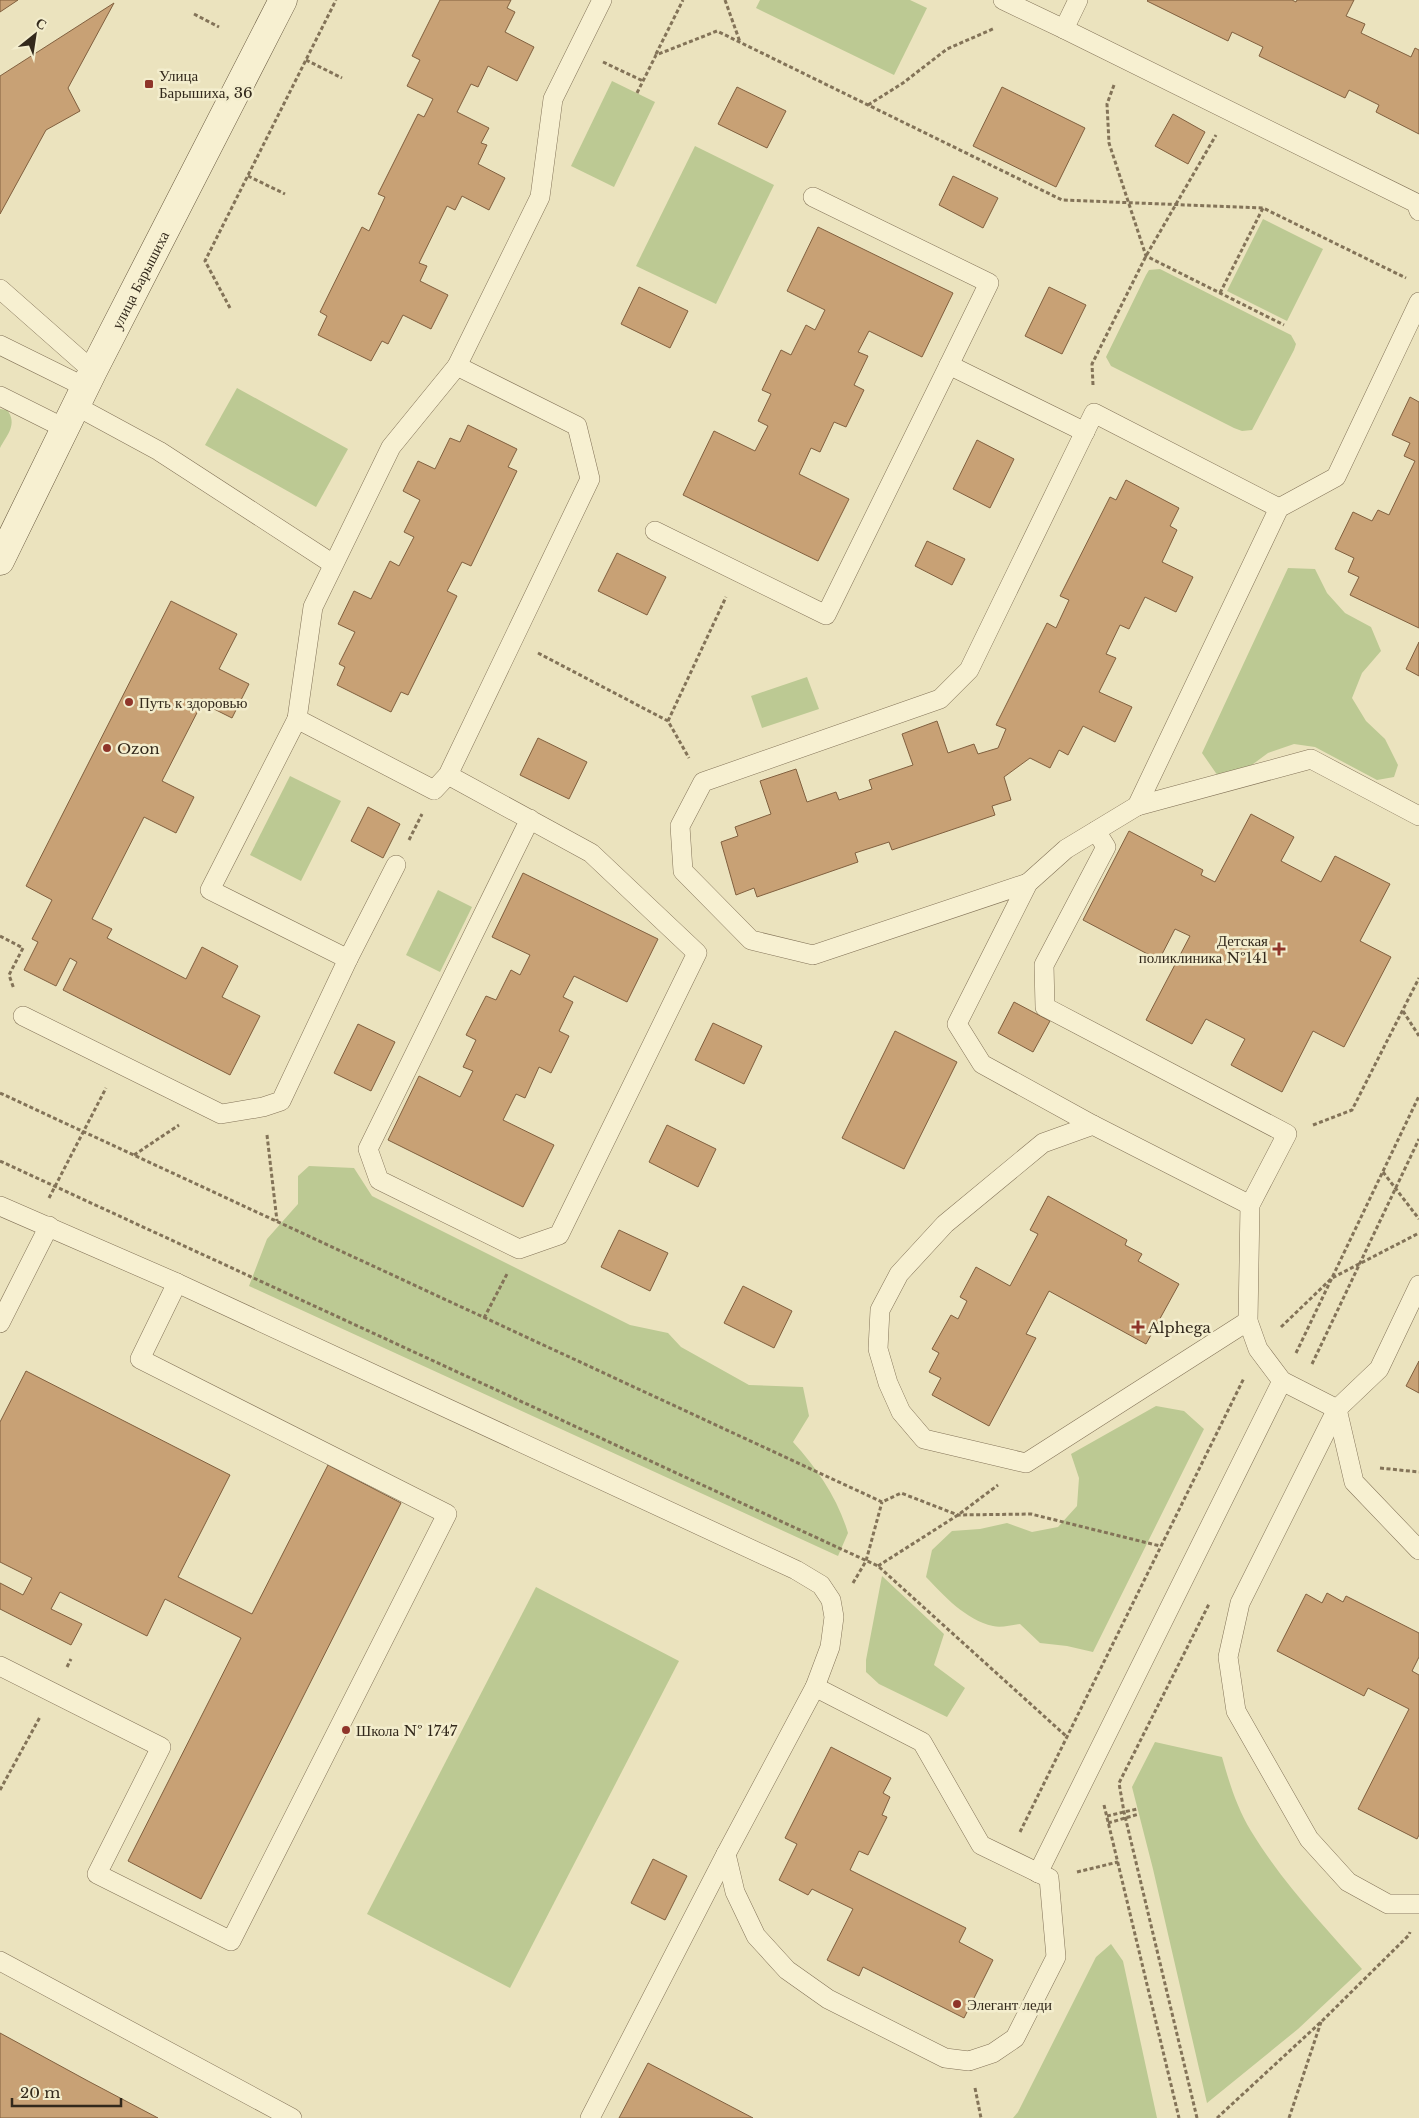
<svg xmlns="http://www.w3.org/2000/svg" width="1419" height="2118" font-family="'Libre Baskerville',serif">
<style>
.green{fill:#bcc993}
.building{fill:#c8a175;stroke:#81603f}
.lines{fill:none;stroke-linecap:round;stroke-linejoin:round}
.service-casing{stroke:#837358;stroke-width:20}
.secondary-casing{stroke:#64543b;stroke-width:29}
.path{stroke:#837358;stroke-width:3;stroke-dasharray:4 2.5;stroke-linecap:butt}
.service{stroke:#f7f0d1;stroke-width:19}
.secondary{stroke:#f7f0d1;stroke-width:28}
.poi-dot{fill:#8f352a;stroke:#f3edcd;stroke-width:2}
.labels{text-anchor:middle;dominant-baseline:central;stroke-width:5;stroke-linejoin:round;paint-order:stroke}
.poi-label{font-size:15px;fill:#33291c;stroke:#f3edcd;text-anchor:start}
.street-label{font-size:15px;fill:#33291c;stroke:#f3edcd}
</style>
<rect width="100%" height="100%" fill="#ebe3be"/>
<g class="green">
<path d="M760,0h150l17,8 -33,67 -138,-67z"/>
<path d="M612,81l43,21 -41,85 -43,-21z"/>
<path d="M695,146l79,39 -58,119 -80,-38z"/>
<path d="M1263,219l60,30 -36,72 -60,-30z"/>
<path d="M1160,269l131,66 5,9 -2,6 -42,80 -10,1 -8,-3 -115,-58 -8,-4 -5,-9 40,-82 3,-5z"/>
<path d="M237,388l111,61 -32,58 -111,-62z"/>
<path d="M0,409l7,1c11,14 0,25 -7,38z"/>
<path d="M1288,568l27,1 12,24 18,20 26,14 10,24 -19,22 -10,25 14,23 19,18 13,26 -4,12 -17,3 -62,-33 -21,-3 -26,9 -23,17 -27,6 -16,-23z"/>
<path d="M807,677l12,32 -57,19 -11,-32z"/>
<path d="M290,776l51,25 -40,80 -51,-26z"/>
<path d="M438,890l34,17 -32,65 -34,-17z"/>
<path d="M309,1166l45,2 18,28 258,129 38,8 13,14 68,38 54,2 6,29 -16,26c24,26 45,57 55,91l-10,23 -589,-270 18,-47 31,-35v-28z"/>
<path d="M1156,1406l28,5 20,18 -111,223 -26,-6 -27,-3 -20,-19c-8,1 -19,4 -27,2 -27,-6 -49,-30 -67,-49l6,-27 20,-19 28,-2 27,-6 25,9 26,-5 19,-21 2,-28 -8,-24z"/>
<path d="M882,1576l62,58 -10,31 31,23 -18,29 -68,-33 -13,-12v-12z"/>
<path d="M536,1587l143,74 -169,327 -143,-74z"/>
<path d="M1155,1742l67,15c7,25 15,51 29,74 31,51 72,94 111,138l-64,60 -91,74 -54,-234 -21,-82z"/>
<path d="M1111,1944l12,17 34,157h-144l5,-6 78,-155z"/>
</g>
<g class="building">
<path d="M0,0h18l-18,12z"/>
<path d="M440,0h71l-4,8 8,4 -10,20 29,15 -17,34 -29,-15 -10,21 -7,-3 -14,28 32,16 -8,15 6,2 -9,19 27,14 -16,32 -27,-14 -7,14 -8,-4 -28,57 8,3 -7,15 28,14 -17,34 -28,-14 -15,29 -6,-3 -11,20 -53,-26 9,-19 -7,-4 42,-85 7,4 16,-34 -7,-3 40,-80 6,3 9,-18 -26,-13 13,-26 -8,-4z"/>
<path d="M1148,0h144l4,2 1,-2h57l-8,16 19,8 -4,9 50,24 4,-9 4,2v84l-43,-22 3,-7 -30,-15 -4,8 -86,-42 4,-9 -31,-15 -4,9 -81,-40z"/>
<path d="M114,3l-46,85 12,23 -34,19 -46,84v-138z"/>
<path d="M737,87l49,24 -19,37 -49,-24z"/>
<path d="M1002,87l83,41 -29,59 -83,-41z"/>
<path d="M1173,114l32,18 -17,32 -33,-18z"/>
<path d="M953,176l45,22 -15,30 -44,-23z"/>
<path d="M818,227l135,66 -31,64 -53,-26 -11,21 10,4 -14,29 10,5 -18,37 -12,-5 -14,30 -9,-4 -12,26 50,25 -31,62 -135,-66 31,-64 41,20 13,-25 -10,-5 13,-27 -9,-4 19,-40 10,5 15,-30 9,5 10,-20 -38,-19z"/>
<path d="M639,287l49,24 -18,37 -49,-24z"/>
<path d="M1049,287l37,18 -24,49 -37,-18z"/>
<path d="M1410,397l9,5v226l-69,-33 9,-18 -11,-5 6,-14 -19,-9 18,-37 19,9 6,-11 11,5 26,-54 -11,-5 6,-13 -18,-8z"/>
<path d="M468,425l49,24 -9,18 9,4 -46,95 -9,-4 -15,29 10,5 -49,99 -7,-3 -10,20 -54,-27 8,-18 -6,-3 16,-32 -17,-8 16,-33 17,8 19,-38 9,5 15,-29 -10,-5 16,-32 -17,-9 15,-30 17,8 15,-31 10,4z"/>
<path d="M977,440l37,19 -24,49 -37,-19z"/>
<path d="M1126,480l53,28 -9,18 7,4 -15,32 31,15 -17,35 -31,-15 -16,32 -9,-4 -14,29 10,4 -17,34 33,15 -17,35 -32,-16 -15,29 -9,-5 -9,18 -20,-10 -26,19 7,23 -19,6 3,9 -103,35 -3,-8 -34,11 3,9 -101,35 -3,-9 -18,7 -15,-53 17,-6 -3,-9 36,-13 -11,-33 36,-12 11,33 29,-10 3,8 33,-11 -3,-9 44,-15 -11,-31 35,-13 11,32 26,-9 4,10 20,-6 8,-19 -10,-4 51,-102 9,5 13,-28 -9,-4 50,-99 6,3z"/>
<path d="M927,541l38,18 -13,26 -37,-19z"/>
<path d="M617,553l49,24 -19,38 -49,-24z"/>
<path d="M171,601l66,33 -18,35 30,15 -17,34 -30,-15 -40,78 32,16 -18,36 -32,-16 -52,102 20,10 -5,9 79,41 16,-32 36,19 -16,31 38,19 -30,59 -167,-85 14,-28 -7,-4 -14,28 -32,-16 14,-28 -6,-3 20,-39 -26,-14z"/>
<path d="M1419,642v34l-13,-7z"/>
<path d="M538,738l49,24 -18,37 -49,-24z"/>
<path d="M368,807l32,17 -17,34 -32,-17z"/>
<path d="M1251,814l43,23 -13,24 40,21 14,-26 55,28 -30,57 31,16 -47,90 -31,-16 -31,61 -51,-27 14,-26 -39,-20 -14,25 -46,-24 44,-84 -15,-7 -16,31 -76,-40 46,-89 74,39 -2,5 14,7z"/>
<path d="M523,873l135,66 -31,63 -53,-26 -11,21 10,5 -14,29 10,5 -18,37 -12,-6 -14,31 -9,-4 -13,26 51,25 -31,62 -135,-67 31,-64 41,21 13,-26 -10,-4 13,-27 -10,-5 20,-39 10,4 15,-30 9,5 10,-20 -38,-18z"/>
<path d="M1014,1002l36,19 -17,31 -35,-19z"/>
<path d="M713,1023l49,23 -18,38 -49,-24z"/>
<path d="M358,1024l37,18 -24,49 -37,-18z"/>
<path d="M895,1031l62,31 -53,107 -62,-31z"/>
<path d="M667,1125l49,24 -18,38 -49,-25z"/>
<path d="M1048,1196l79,44 -2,5 17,9 -4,7 41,23 -33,60 -97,-53 -23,43 10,4 -47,88 -57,-31 9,-17 -12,-6 10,-19 -7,-4 19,-34 7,4 9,-18 -7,-4 16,-30 34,19 28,-52 -8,-4z"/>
<path d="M619,1230l49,23 -18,38 -49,-24z"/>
<path d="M743,1286l49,25 -18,37 -50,-25z"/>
<path d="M1419,1361v32l-13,-7z"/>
<path d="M26,1371l204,104 -52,102 74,37 76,-149 73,38 -200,396 -73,-38 113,-223 -76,-39 -18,37 -87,-44 -9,17 31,15 -11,21 -71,-36v-26l23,12 9,-17 -32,-16v-140z"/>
<path d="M1327,1593l16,9 3,-6 73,37v24l-7,14 7,4v160l-2,4 -59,-30 51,-100 -41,-21 -4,8 -87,-45 29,-57 16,9z"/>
<path d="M831,1747l60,31 -8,15 7,4 -8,18 5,2 -19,38 -9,-4 -9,19 116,58 -7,14 34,18 -29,58 -101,-51 -4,9 -32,-16 26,-51 -41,-20 -4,6 -29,-15 18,-36 -12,-6z"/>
<path d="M653,1859l34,17 -22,44 -34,-17z"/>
<path d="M0,2033l88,48 70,37h-158z"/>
<path d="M648,2063l105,55h-134z"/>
</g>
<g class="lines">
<g class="service-casing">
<g id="service">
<path d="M1003,0l61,29"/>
<path d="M1078,0l-14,29 352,174 3,8"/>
<path d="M813,197l176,86 -40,82"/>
<path d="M0,289l93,82"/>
<path d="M0,345l85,42"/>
<path d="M0,396l64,32"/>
<path d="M76,406l83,45 174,113"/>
<path d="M655,531l171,84 123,-250 136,67"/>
<path d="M297,719l16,-112 78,-160 66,-81 83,-169 13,-98 49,-99"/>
<path d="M448,775l143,78 106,100 -138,282 -40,14 -140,-69 -11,-31 162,-330"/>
<path d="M1137,806l174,-47 108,57"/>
<path d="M396,865l-48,94 -138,-69 87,-171 137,71 14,-15 142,-296 -13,-53 -120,-60"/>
<path d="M1028,883l-215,72 -62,-15 -68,-69 -3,-45 23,-44 237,-83 29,-29 125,-257 185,95"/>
<path d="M23,1016l198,98 42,-7 18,-6 67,-142"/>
<path d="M1093,1125l-111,-61 -25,-40 71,-141 38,-34 71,-43 142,-298 57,-31 83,-175"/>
<path d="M0,1206l177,77 619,287 25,15 10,15 3,17 -4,30 -15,40 -89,167 -136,264"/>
<path d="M1419,1285l-40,84 -42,40 -97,194 -12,54 8,54 73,128 39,43 40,22h31"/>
<path d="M1248,1321l-222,142 -102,-24 -23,-27 -13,-29 -10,-34 2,-39 19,-36 46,-50 98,-81 50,-18 157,80"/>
<path d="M0,1323l49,-97"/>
<path d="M1282,1381l55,28"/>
<path d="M1337,1409l17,73 65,68"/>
<path d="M0,1666l161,81 -64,127 134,67 216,-427 -307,-155 37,-76"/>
<path d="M726,1854l9,38 21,44 31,34 41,29 117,59 24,3 24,-8 22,-15 41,-81 -7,-79 -68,-33 -59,-103 -107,-55"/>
<path d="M1038,1873l244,-492 -24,-32 -10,-28 2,-116 37,-71 -242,-127 -1,-42 62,-118 -10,-16"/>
<path d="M0,1961l292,157"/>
</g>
</g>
<g class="secondary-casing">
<g id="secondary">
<path id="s1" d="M0,561l93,-190 190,-371"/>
</g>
</g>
<g class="path">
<path d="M725,0l15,42"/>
<path d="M194,14l25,13"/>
<path d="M656,54l27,-54"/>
<path d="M306,60l36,18"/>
<path d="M603,62l40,19"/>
<path d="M1114,85l-7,19 2,39 37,113 138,69"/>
<path d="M637,93l19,-38 61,-24 345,169 201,8 143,70"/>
<path d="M868,105l35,-22 44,-34 48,-21"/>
<path d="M248,176l37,18"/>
<path d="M1220,293l43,-85"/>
<path d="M230,308l-25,-47 131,-261"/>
<path d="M1093,385l-1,-21 54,-108 70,-121"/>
<path d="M538,653l130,68 21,37"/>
<path d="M668,721l58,-124"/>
<path d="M409,840l13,-26"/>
<path d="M0,936l23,12 -14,27 5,14"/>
<path d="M1403,1011l16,25"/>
<path d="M0,1093l882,409 19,-9 57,22 73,-1 129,32"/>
<path d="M1313,1125l39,-15 67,-132"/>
<path d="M267,1135l10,86"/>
<path d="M134,1155l45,-30"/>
<path d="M0,1161l878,405 188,170"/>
<path d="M1383,1172l36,47"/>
<path d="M49,1198l57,-110"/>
<path d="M484,1318l23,-44"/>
<path d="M1281,1327l51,-49 87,-45"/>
<path d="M1296,1353l123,-257"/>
<path d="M1312,1364l107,-225"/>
<path d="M1380,1468l39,4"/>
<path d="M878,1566l80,-51 40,-30"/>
<path d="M853,1583l13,-22 16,-59"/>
<path d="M67,1667l4,-8"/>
<path d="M0,1790l40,-73"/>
<path d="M1104,1805l75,313"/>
<path d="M1107,1816l30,-7"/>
<path d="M1108,1823l31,-9"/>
<path d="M1020,1832l224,-454"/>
<path d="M1077,1872l41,-10"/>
<path d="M975,2088l6,30"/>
<path d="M1197,2118l-73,-306 -5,-29 90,-179"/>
<path d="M1217,2118l105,-97 87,-86 1,-3"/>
<path d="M1289,2118l32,-96"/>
</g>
<use href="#service" class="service"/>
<use href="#secondary" class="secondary"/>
</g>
<g class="poi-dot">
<rect x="144" y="79" width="10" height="10" rx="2.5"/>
<circle cx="129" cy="702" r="5"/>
<circle cx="107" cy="748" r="5"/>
<path d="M1276.5 941.5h5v5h5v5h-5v5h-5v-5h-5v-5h5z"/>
<path d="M1135.5 1319.5h5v5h5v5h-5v5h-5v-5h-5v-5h5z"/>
<circle cx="346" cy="1730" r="5"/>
<circle cx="957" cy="2004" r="5"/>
</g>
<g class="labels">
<g class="poi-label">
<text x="159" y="75">Улица<tspan x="159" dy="17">Барышиха, 36</tspan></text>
<text x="139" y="702">Путь к здоровью</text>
<text x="117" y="748">Ozon</text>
<text x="1268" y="940" text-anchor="end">Детская<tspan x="1268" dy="17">поликлиника №141</tspan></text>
<text x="1148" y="1327">Alphega</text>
<text x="356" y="1730">Школа № 1747</text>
<text x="967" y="2004">Элегант леди</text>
</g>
<g class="street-label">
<text stroke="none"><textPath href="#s1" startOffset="314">улица Барышиха</textPath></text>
</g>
</g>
<g transform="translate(35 35) rotate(30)" stroke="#f3edcd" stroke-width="4" paint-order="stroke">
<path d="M0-4L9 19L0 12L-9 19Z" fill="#33291c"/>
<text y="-8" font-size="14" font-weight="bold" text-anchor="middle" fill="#33291c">С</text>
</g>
<path d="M12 2098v8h109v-8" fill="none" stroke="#33291c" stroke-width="2.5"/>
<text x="20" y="2098" font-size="15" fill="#33291c" stroke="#f3edcd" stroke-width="4" paint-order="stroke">20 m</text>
</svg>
